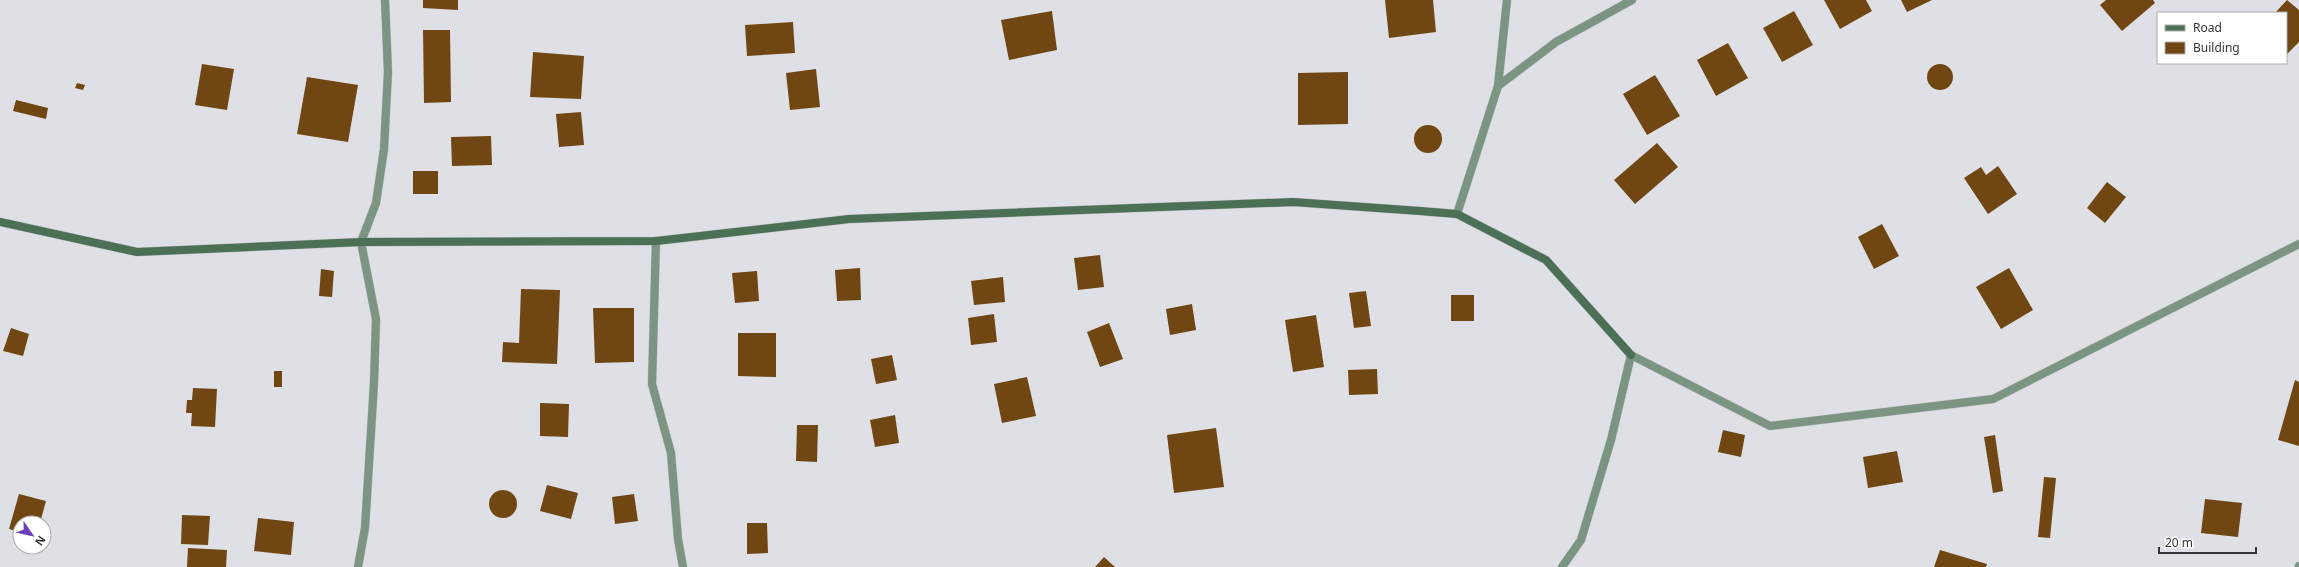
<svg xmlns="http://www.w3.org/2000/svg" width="2299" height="567" font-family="'Noto Sans',sans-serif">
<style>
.building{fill:#704612}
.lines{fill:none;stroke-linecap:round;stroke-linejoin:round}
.minor-casing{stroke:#bcbec2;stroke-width:9}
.secondary-casing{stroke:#bcbec2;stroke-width:9}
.minor{stroke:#7c9482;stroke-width:8}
.secondary{stroke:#4b7056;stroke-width:8}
</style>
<rect width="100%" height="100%" fill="#dee0e5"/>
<g class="building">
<path d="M423,0h35v10l-35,-2z"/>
<path d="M1385,0h48l3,32 -47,6z"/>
<path d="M1824,0h42l6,11 -32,18z"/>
<path d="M1901,0h31l-25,12z"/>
<path d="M2106,0h47l2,3 -33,28 -22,-26z"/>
<path d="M2287,0l12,10v32l-13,13v-42h-11z"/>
<path d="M1052,11l5,39 -48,10 -8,-40z"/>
<path d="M1794,11l19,34 -31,17 -19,-34z"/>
<path d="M793,22l2,31 -48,3 -2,-31z"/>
<path d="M423,30h27l1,72 -27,1z"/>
<path d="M1728,43l20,35 -32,18 -19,-36z"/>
<path d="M533,52l51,4 -3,43 -51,-2z"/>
<path d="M202,64l32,5 -7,41 -32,-5z"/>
<circle cx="1940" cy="77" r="13"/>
<path d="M816,69l4,38 -30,3 -4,-37z"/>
<path d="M1348,72v52l-50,1v-52z"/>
<path d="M1655,75l25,41 -33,19 -24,-41z"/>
<path d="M307,77l51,8 -10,57 -51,-8z"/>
<path d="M77,83l8,2 -2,5 -8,-2z"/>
<path d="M16,100l32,8 -2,11 -33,-8z"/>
<path d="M581,112l3,33 -25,2 -3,-33z"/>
<circle cx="1428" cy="139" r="14"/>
<path d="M491,136l1,29 -40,1 -1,-29z"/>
<path d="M1657,143l21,24 -43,37 -21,-24z"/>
<path d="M1998,166l19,28 -29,20 -24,-36 17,-11 5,8z"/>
<rect x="413" y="171" width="25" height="23"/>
<path d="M2107,182l19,15 -21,26 -18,-15z"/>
<path d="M1882,224l17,32 -25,13 -16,-32z"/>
<path d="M1100,255l4,32 -26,3 -4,-32z"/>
<path d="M860,268l1,32 -24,1 -2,-31z"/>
<path d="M2009,268l24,42 -32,19 -25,-42z"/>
<path d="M321,269l13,2 -2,26 -13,-1z"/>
<path d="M757,271l2,30 -24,2 -3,-30z"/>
<path d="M1003,277l2,25 -31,3 -3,-24z"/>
<path d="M521,289l39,1 -3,74 -55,-2 1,-20 16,1z"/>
<path d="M1366,291l5,35 -17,2 -5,-35z"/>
<rect x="1451" y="295" width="23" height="26"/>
<path d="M1192,304l4,26 -26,5 -4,-26z"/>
<path d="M593,308h41v54l-39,1z"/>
<path d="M994,314l3,28 -26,3 -3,-27z"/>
<path d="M1316,315l8,52 -31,5 -8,-52z"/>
<path d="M1109,323l14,36 -23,8 -13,-35z"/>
<path d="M11,328l18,6 -6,22 -20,-5z"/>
<path d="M738,333h38v44l-38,-1z"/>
<path d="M892,355l5,25 -21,4 -5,-25z"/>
<path d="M1377,369l1,25 -29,1 -1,-25z"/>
<rect x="274" y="371" width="8" height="16"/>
<path d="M1027,377l9,39 -34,7 -8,-39z"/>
<path d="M2295,380l4,2v64l-21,-6z"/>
<path d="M193,388l24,1 -2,38 -24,-1 1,-13h-6l1,-13h5z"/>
<path d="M540,403l29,1 -1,33 -28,-1z"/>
<path d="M895,415l4,28 -24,4 -5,-27z"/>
<path d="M797,425h21l-1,37 -21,-1z"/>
<path d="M1216,428l8,59 -50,6 -7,-58z"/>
<path d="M1723,430l22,5 -4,22 -23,-5z"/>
<path d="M1995,435l8,56 -10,2 -9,-56z"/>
<path d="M1897,451l6,31 -35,6 -5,-31z"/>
<path d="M2044,477l12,1 -6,60 -12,-1z"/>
<path d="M547,485l31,8 -7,26 -31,-8z"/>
<circle cx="503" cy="504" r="14"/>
<path d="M19,494l27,7 -6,22h-20v9l-11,-3z"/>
<path d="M634,494l4,27 -23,3 -3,-27z"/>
<path d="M2205,499l37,4 -4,34 -37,-4z"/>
<path d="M182,515l28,1 -2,29 -27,-1z"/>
<path d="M258,518l36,4 -3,33 -37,-4z"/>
<path d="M747,523h20l1,30 -21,1z"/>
<path d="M188,548l39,2 -1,17h-39z"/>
<path d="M1940,550l47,14 -1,3h-52z"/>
<path d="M1104,557l11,10h-20z"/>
</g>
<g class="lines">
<g class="minor-casing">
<g id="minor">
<path d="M1498,86l9,-86"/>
<path d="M1457,214l41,-128 58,-44 76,-42"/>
<path d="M656,241l-4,143 19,69 7,86 5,28"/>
<path d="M358,567l7,-39 9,-145 2,-64 -15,-77 15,-39 8,-54 4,-77 -3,-72"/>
<path d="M1562,567l19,-27 30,-100 20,-85 139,71 223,-27 306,-155"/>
<path d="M2299,567v-1"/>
</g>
</g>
<g class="secondary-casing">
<path id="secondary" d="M0,222l137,30 224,-10 295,-1 193,-22 444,-17 127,9 37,3 89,46 85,95"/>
</g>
<use href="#minor" class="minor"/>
<use href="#secondary" class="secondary"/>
</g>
<rect x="2157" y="12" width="130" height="52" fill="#ffffff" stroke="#adaeaf"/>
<rect x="2165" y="25" width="20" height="6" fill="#4b7056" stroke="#adaeaf"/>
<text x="2193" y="32" font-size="12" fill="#333436">Road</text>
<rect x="2165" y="42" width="20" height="12" fill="#704612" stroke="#adaeaf"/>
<text x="2193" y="52" font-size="12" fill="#333436">Building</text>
<g transform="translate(32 535) rotate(124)"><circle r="19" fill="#ffffff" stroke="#adaeaf"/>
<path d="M0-3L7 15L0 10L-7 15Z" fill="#6b3fb7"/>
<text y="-6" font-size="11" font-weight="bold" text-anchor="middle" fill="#333436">N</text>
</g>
<path d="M2159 547v6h97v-6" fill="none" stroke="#333436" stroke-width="2"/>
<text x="2165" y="547" font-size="12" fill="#333436" stroke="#ffffff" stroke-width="3" paint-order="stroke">20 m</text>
</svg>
